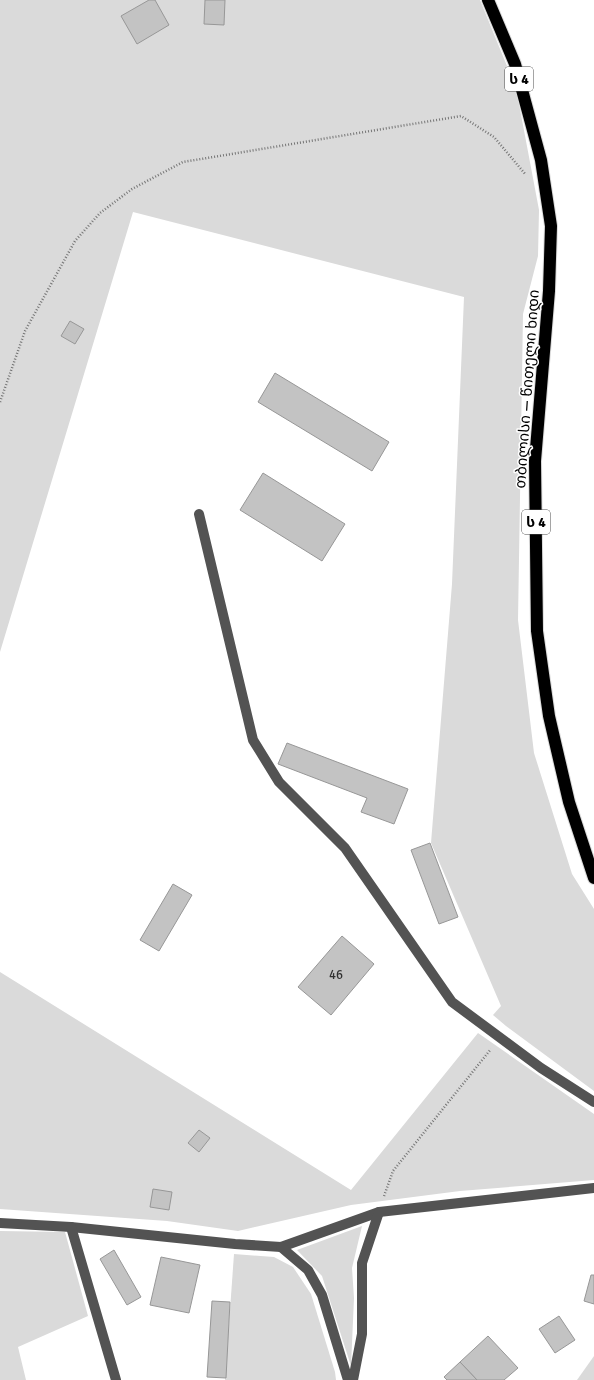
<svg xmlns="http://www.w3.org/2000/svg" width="594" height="1380" font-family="Signika,'Noto Sans Georgian',sans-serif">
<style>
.green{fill:#dadada}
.building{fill:#c3c3c3;stroke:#979797}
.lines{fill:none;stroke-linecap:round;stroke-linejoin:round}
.highway-casing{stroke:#dbdbdb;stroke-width:14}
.path{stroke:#757575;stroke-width:2.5;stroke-dasharray:1 2;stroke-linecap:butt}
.minor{stroke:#535353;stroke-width:10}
.highway{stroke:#000;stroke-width:12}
.labels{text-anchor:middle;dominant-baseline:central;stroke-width:3;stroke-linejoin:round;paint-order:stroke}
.number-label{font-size:13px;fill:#313131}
.shield{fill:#fff;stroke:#4c4c4c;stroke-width:1}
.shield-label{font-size:14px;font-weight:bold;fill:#000}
.street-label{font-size:15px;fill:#000;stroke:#fff}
</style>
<rect width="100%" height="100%" fill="#fff"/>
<g class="green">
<path d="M0,0h480l36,88 23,122 -1,46 -15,58 -5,306 16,133 38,121 22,35v182l-88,-65 -13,-11 8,-9 -70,-163 21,-259 12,-287 -331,-85 -133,440z"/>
<path d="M0,972l351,218 127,-157 116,81v66l-134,11 -109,14 -113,26 -71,-10 -167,-12z"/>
<path d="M362,1226l-10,42 2,30 -3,68 -29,-90 -25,-26z"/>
<path d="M0,1231l65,1 23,84 -70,31 8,33h-26z"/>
<path d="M234,1254l40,3 19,10 18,27 24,78 1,8h-111z"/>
<path d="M594,1356v24h-17z"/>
</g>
<g class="building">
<path d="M149,0h6l14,25 -32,19 -16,-28z"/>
<path d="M205,0h20l-1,25 -20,-1z"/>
<path d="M70,321l14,8 -9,15 -14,-8z"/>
<path d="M275,373l114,69 -17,29 -114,-69z"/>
<path d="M263,473l82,51 -23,37 -82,-51z"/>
<path d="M287,743l121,46 -14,35 -33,-12 6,-14 -89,-34z"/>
<path d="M430,843l28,74 -19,7 -28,-74z"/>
<path d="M173,884l19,11 -33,56 -19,-11z"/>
<path d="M342,936l32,28 -43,51 -33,-28z"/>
<path d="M199,1130l11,8 -11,14 -11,-9z"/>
<path d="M153,1189l19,3 -3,18 -19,-3z"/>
<path d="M114,1250l27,47 -14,8 -27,-46z"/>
<path d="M161,1257l39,8 -11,48 -39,-8z"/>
<path d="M591,1275h3v29l-10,-3z"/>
<path d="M212,1301l18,1 -4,76 -19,-1z"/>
<path d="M559,1316l16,24 -20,13 -16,-24z"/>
<path d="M488,1336l30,32 -14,12h-27l-17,-18z"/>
<path d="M460,1362l17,18h-30l-3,-3z"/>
</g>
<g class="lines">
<g class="highway-casing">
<path id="highway" d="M488,0l27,64 26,96 10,66 -2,65 -14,170 2,170 12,85 20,86 25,76"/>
</g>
<g class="path">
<path d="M0,402l25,-71 50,-90 25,-28 32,-24 51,-27 278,-46 33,21 32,38"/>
<path d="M384,1196l9,-25 98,-122"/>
</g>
<g class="minor">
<path d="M199,514l54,226 26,42 66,66 107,154 89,66 53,34"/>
<path d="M0,1223l71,4 164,17 46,3 98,-35 215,-24"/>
<path d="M71,1227l45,153"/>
<path d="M281,1247l27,23 14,25 26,85"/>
<path d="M353,1380l9,-46v-71l17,-51"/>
</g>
<use href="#highway" class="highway"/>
</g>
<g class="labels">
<g class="number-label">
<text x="336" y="975">46</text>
</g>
<g class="shield">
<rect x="505" y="67" width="28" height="24" rx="3"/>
<rect x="522" y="510" width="28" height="24" rx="3"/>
</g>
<g class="shield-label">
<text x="519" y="79">ს 4</text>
<text x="536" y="522">ს 4</text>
</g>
<g class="street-label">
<text transform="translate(527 389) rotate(-86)">თბილისი — წითელი ხიდი</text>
</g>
</g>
</svg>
